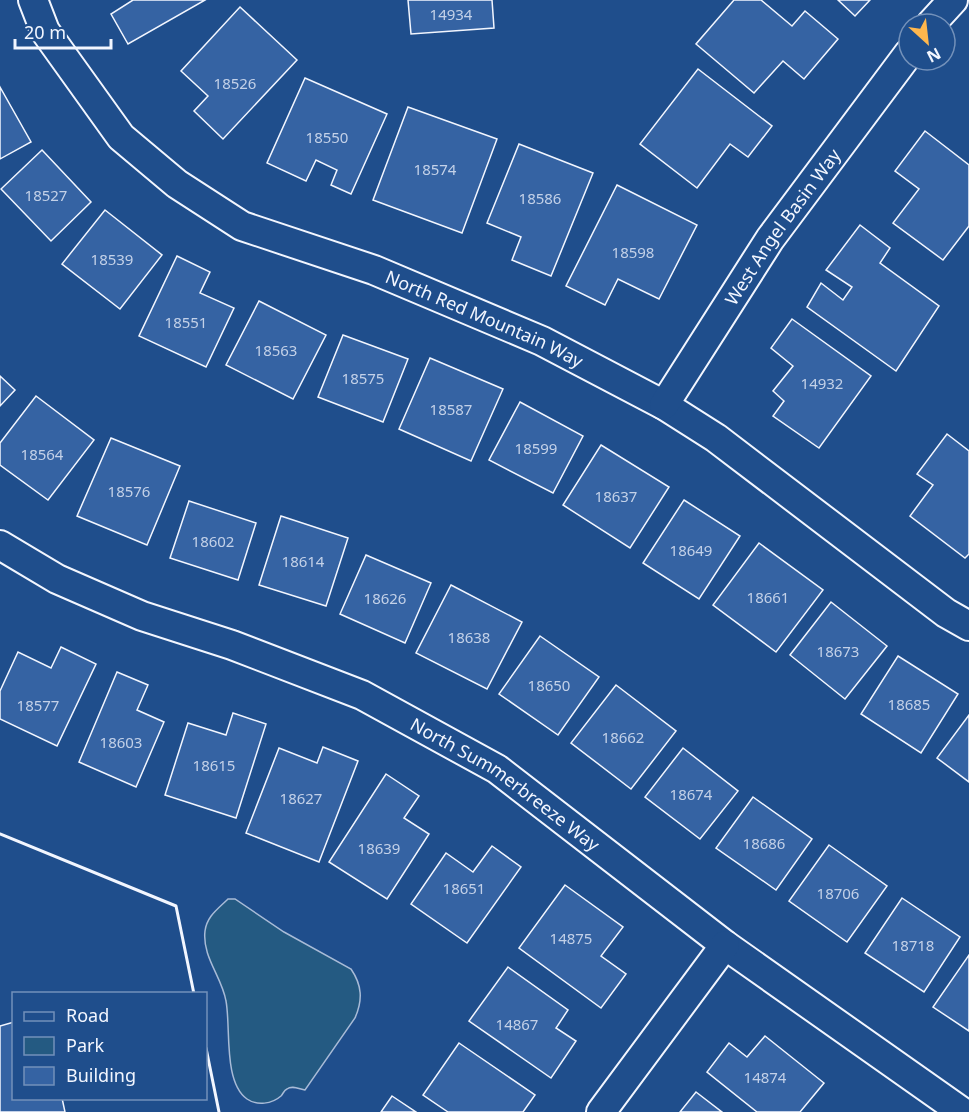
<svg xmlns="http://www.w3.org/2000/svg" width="969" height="1112" font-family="'Noto Sans',sans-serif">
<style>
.green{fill:#245a82;stroke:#a8bbd7;stroke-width:1.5}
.building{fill:#3563a3;stroke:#f2f6ff;stroke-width:1.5}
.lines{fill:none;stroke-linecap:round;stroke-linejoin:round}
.street-casing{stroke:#f2f6ff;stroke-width:32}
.street{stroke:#1f4e8c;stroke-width:28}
.wall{stroke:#f2f6ff;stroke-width:3}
.labels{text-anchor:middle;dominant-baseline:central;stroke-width:4.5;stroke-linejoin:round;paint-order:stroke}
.number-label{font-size:15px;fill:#c3d1e8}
.street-label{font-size:18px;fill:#f2f6ff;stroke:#1f4e8c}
</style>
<rect width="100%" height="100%" fill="#1f4e8c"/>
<path class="green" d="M228,899h7l49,33 67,37c11,16 12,31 4,49l-50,72c-6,-1 -13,-5 -18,-1 -3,1 -4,5 -6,7 -9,8 -24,10 -34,3 -24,-17 -16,-72 -21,-98 -4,-24 -24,-44 -21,-70 2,-15 13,-22 23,-32z"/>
<g class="building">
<path d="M205,0l-77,44 -17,-30 22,-14z"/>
<path d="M408,0h84l2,28 -83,6z"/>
<path d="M734,0h27l31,26 13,-15 33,28 -34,40 -21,-18 -29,32 -58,-49z"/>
<path d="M838,0h32l-15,16z"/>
<path d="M240,7l57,53 -74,79 -29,-28 14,-15 -27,-25z"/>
<path d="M698,69l74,57 -24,31 -18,-13 -33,44 -57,-44z"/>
<path d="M305,78l82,36 -36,80 -20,-9 6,-15 -21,-10 -10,21 -39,-18z"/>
<path d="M0,87l31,55 -31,17z"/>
<path d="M408,107l89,32 -35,94 -89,-33z"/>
<path d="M925,131l44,34v61l-26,34 -50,-37 26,-34 -24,-18z"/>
<path d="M519,144l74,29 -42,103 -39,-16 9,-23 -34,-14z"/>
<path d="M42,150l49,52 -40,39 -50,-52z"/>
<path d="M617,185l80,40 -38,74 -41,-20 -13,26 -39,-19z"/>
<path d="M105,210l57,45 -42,54 -58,-45z"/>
<path d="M860,225l30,23 -10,15 59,43 -43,65 -89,-64 14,-24 22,17 9,-13 -26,-17z"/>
<path d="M177,256l33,16 -10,21 34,15 -28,59 -67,-31z"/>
<path d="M259,301l67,34 -33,64 -67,-34z"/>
<path d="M792,319l79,57 -52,72 -46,-32 11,-15 -11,-10 20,-25 -22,-18z"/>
<path d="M343,335l65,24 -25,63 -65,-25z"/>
<path d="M430,358l73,31 -32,72 -72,-32z"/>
<path d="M0,376l15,14 -15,16z"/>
<path d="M36,396l58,44 -46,60 -48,-35v-22z"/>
<path d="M520,402l63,34 -30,57 -64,-33z"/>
<path d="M947,434l22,17v103l-4,4 -55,-42 23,-31 -16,-11z"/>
<path d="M111,438l69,28 -33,79 -70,-29z"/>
<path d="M601,445l68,42 -39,61 -67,-43z"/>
<path d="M684,500l56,36 -41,63 -56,-36z"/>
<path d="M189,501l67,22 -18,57 -68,-22z"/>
<path d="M281,516l67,22 -22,68 -67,-21z"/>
<path d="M759,543l64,47 -47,62 -63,-47z"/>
<path d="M366,555l65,28 -26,60 -65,-29z"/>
<path d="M451,585l71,37 -35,67 -71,-36z"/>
<path d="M831,602l56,44 -42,53 -55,-44z"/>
<path d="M540,636l59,41 -41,58 -59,-41z"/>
<path d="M61,647l35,17 -39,82 -57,-27v-28l18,-39 33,16z"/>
<path d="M898,656l60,38 -37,59 -60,-39z"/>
<path d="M117,672l31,13 -11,25 27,12 -28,65 -57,-25z"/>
<path d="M616,685l60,46 -45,58 -60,-46z"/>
<path d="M233,713l33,11 -30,94 -71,-23 23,-72 38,12z"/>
<path d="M969,715v67l-32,-24z"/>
<path d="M323,747l35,14 -39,101 -73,-29 33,-85 38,15z"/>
<path d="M683,748l55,43 -38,48 -55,-42z"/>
<path d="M386,774l33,22 -15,22 25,16 -42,65 -58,-37z"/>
<path d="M753,797l59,42 -36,51 -60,-42z"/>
<path d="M829,845l58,41 -40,56 -58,-41z"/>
<path d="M492,846l29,21 -54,76 -56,-39 35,-51 27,19z"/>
<path d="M565,885l58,42 -22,29 25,18 -25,34 -82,-60z"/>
<path d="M902,898l58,39 -36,55 -59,-39z"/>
<path d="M969,955v76l-36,-24z"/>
<path d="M508,967l60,43 -12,18 20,13 -25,37 -82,-57z"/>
<path d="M14,1022v76h48l3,14h-65v-86z"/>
<path d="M765,1036l59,47 -24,29h-43l-50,-40 22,-29 18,14z"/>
<path d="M459,1043l76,52 -12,17h-75l-25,-17z"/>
<path d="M696,1092l26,20h-42z"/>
<path d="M392,1096l24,16h-35z"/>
</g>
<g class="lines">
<g class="street-casing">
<g id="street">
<path id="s1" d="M33,0l12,31 76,106 56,47 65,42 132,44 168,71 122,64 52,33 230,175 23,13"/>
<path d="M931,24l22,-24"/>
<path id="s2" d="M664,405l106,-166 139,-186"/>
<path id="s3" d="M0,545l57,34 85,37 90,29 130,50 135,74 228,176 237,167"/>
<path d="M601,1112l124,-167"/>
</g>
</g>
<use href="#street" class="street"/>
<g class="wall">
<path d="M0,834l176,72 18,88"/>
<path d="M206,1048l13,64"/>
</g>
</g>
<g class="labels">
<g class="number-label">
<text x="451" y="14">14934</text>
<text x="235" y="83">18526</text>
<text x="327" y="137">18550</text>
<text x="435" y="169">18574</text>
<text x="46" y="195">18527</text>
<text x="540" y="198">18586</text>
<text x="633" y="252">18598</text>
<text x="112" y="259">18539</text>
<text x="186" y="322">18551</text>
<text x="276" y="350">18563</text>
<text x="363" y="378">18575</text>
<text x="822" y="383">14932</text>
<text x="451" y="409">18587</text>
<text x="536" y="448">18599</text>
<text x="42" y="454">18564</text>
<text x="129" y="491">18576</text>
<text x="616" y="496">18637</text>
<text x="213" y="541">18602</text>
<text x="691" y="550">18649</text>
<text x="303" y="561">18614</text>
<text x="768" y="597">18661</text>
<text x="385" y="598">18626</text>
<text x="469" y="637">18638</text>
<text x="838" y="651">18673</text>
<text x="549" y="685">18650</text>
<text x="909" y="704">18685</text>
<text x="38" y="705">18577</text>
<text x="623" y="737">18662</text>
<text x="121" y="742">18603</text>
<text x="214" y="765">18615</text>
<text x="691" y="794">18674</text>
<text x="301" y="798">18627</text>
<text x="764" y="843">18686</text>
<text x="379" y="848">18639</text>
<text x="464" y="888">18651</text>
<text x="838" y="893">18706</text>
<text x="571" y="938">14875</text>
<text x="913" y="945">18718</text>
<text x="517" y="1024">14867</text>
<text x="765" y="1077">14874</text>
</g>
<g class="street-label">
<text stroke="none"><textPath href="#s2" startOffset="214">West Angel Basin Way</textPath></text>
<text stroke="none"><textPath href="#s1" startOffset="574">North Red Mountain Way</textPath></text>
<text stroke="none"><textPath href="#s3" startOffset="562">North Summerbreeze Way</textPath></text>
</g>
</g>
<rect x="12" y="992" width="195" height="108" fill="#1f4e8c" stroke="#7391ba" stroke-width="1.5"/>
<rect x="24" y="1012" width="30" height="9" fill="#1f4e8c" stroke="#7391ba" stroke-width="1.5"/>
<text x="66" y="1022" font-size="18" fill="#f2f6ff">Road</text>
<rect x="24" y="1037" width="30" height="18" fill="#245a82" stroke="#7391ba" stroke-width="1.5"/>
<text x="66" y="1052" font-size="18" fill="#f2f6ff">Park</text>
<rect x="24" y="1067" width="30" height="18" fill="#3563a3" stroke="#7391ba" stroke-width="1.5"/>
<text x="66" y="1082" font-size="18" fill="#f2f6ff">Building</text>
<g transform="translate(927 42) rotate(153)"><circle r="28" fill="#1f4e8c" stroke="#7391ba" stroke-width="1.5"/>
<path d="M0-4.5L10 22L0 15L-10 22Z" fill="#ffb74d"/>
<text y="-9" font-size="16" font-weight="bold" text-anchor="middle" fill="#f2f6ff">N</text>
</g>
<path d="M15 39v9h96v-9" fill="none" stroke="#f2f6ff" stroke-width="3"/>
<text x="24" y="39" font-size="18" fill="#f2f6ff" stroke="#1f4e8c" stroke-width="4.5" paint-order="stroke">20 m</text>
</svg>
